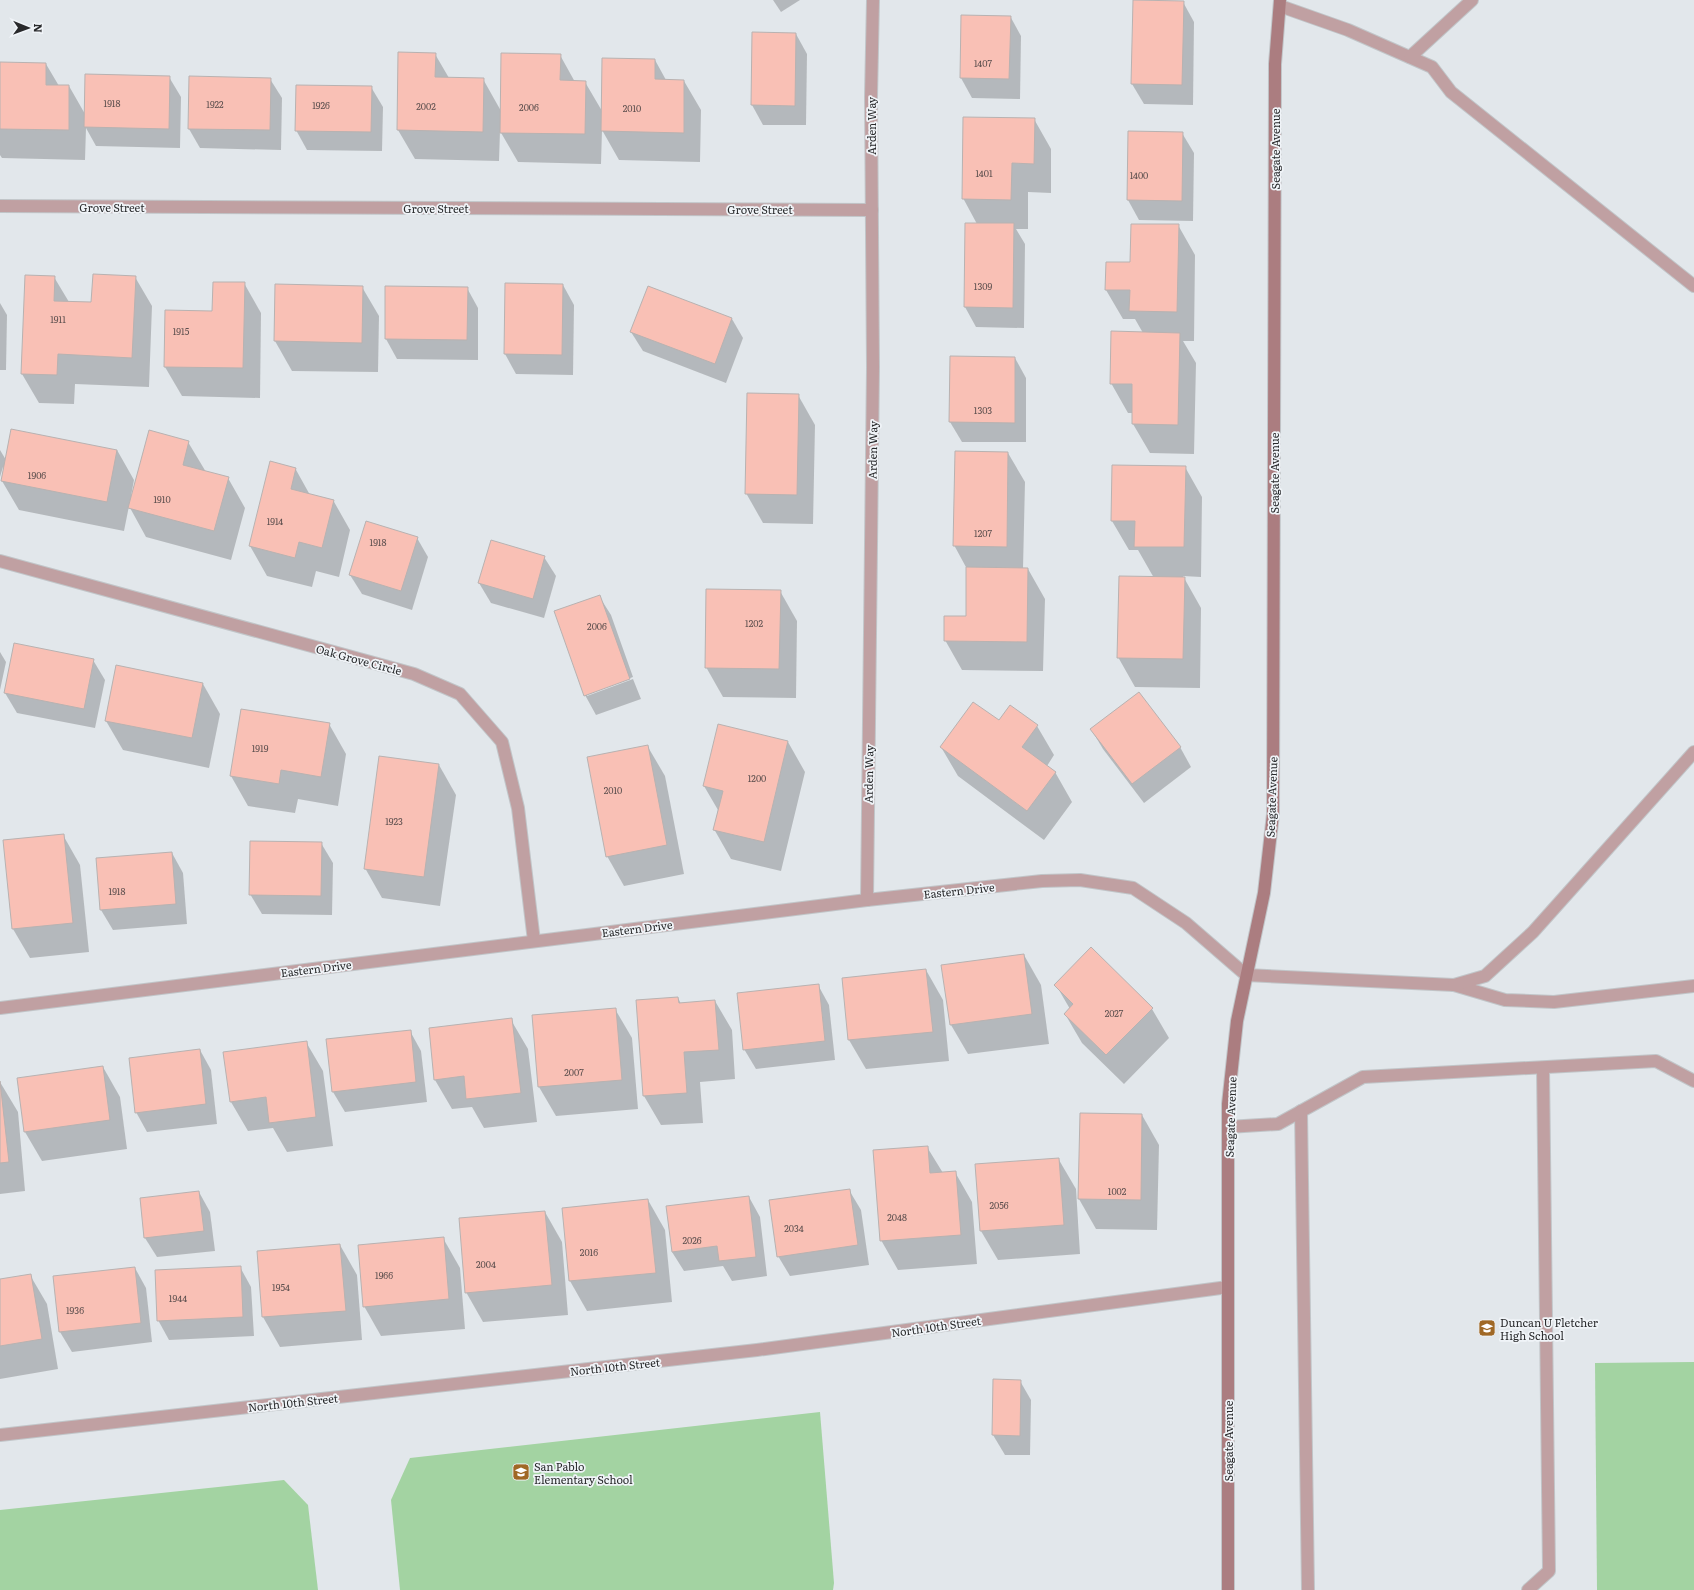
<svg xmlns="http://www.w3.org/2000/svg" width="1694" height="1590" font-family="Literata,serif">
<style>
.green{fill:#a3d3a2}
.shadow{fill:#0003}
.building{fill:#f9c0b5;stroke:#b8b2b1}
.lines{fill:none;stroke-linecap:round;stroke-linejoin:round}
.lane-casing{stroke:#c1c5c8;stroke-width:14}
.street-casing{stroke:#c1c5c8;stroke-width:14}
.secondary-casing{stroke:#c1c5c8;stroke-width:14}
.lane{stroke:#c0a0a2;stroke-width:12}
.street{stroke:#c0a0a2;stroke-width:12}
.secondary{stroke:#ab7d80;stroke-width:12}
.labels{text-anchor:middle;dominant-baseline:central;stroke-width:3.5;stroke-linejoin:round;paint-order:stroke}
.number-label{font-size:9px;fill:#5c4f4e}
.street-label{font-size:11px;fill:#28292b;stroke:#f0f4f8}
.poi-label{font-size:11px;fill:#28292b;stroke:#f0f4f8;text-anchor:start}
</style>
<rect width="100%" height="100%" fill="#e2e7eb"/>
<g class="green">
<path d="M1694,1362v228h-97l-2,-227z"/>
<path d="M820,1412l14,171 -1,7h-433l-9,-90 19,-42z"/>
<path d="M284,1480l24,25 10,85h-318v-80z"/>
</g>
<g class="shadow">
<path d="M773,0h27l-19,12z"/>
<path d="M1183,2l11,20 -1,83 -49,-1 -12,-20z"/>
<path d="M962,16h48l11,20 -1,63 -48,-1 -11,-20z"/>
<path d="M796,34l11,20 -1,71h-43l-11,-20z"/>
<path d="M435,54l14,24 34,1 18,32 59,-56 15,27h10l17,29 53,-51 11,20 18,1 17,29 -1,52 -81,-2 -17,-30 -1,34 -83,-2 -18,-31 -1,30 -84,-2 -17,-29z"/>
<path d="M0,63l46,1 13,22h10l16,28 84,-37 12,20 -1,51 -84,-2 -10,-18 -1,32 -83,-2 -2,-3z"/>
<path d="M270,79l12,19 -1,52 -81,-2 -11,-19z"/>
<path d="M371,87l12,20 -1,44 -75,-1 -11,-20z"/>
<path d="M1034,119l17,30v44l-23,-1v37h-12l9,15 -1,84 -48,-1 -11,-20 1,-83h11l-14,-26z"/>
<path d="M1182,133l12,20 -1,68 -54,-1 -11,-20z"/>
<path d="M1178,225l17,30 -1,86h-11l13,22 -2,91 -44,-1 -17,-29v-11h-5l-17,-30 32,-50 -8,-14h-12l-17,-29 25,-27z"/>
<path d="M54,277l15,25 23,1 43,-26 17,29 -3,81 -74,-3 -1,20 -35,-1 -17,-29z"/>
<path d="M244,283l17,30 -1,85 -78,-2 -17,-29 48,-55z"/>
<path d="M506,284l57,1 11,20 -1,70 -57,-1 -11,-20z"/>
<path d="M276,285l86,2 17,29 -1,56 -86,-1 -17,-30z"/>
<path d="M467,288l11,20v52l-81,-1 -11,-20z"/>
<path d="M0,303l7,12 -1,55h-6z"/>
<path d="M732,319l11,19 -17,45 -83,-32 -12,-19z"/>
<path d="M1015,358l11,20v64h-64l-12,-20z"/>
<path d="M798,395l17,30 -2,99 -50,-1 -17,-30z"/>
<path d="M188,442l18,30 22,6 17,30 -14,52 -85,-23 -17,-31 -5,25 -105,-21 -17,-29 2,-14h-1l-3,10v-27l6,10 111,-10 17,30 -3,16 1,1z"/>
<path d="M1008,453l17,29 -2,87h5l17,30 -2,72 -81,-1 -17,-30 22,-23v-48l-13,-24z"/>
<path d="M1185,467l17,30 -1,80 -18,-1 18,32 -1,80 -65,-1 -17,-30 36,-79 -16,-28h-9l-17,-29z"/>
<path d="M295,468l15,27 23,5 17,30 -11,47 -23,-6 -4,16 -45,-11 -17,-30z"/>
<path d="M417,538l11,19 -16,53 -50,-16 -12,-19z"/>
<path d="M544,557l12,19 -12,42 -53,-15 -12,-20z"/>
<path d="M780,591l17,30 -1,77 -73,-1 -17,-30z"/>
<path d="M599,596l12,19 22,62 -46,17v2l46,-17 8,20 -45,16 -11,-20z"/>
<path d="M0,652l6,10 -6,28z"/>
<path d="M93,660l12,20 -10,48 -78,-15 -12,-20z"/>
<path d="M116,666l87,18 17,30 -11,54 -86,-18 -17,-29z"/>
<path d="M241,710l88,14 17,30 -8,52 -40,-7 -3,14 -47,-7 -17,-30z"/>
<path d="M999,722l38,4 17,29 -7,11 8,6 17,30 -28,38 -86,-64 -17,-29z"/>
<path d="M719,725l69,17 17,30 -24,99 -50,-12 -17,-30 4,-19 -14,-24z"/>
<path d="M1091,729l89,18 11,20 -47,36 -41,-54z"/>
<path d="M648,747l17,29 19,98 -60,12 -17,-30z"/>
<path d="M439,765l17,30 -16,111 -58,-8 -17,-30z"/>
<path d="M63,835l17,30 9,87 -59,6 -17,-29z"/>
<path d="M321,843l12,20 -1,52 -70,-1 -12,-20z"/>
<path d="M172,853l11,20 4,51 -74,6 -12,-20z"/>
<path d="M1024,955l17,30 8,59 -81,10 -17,-29z"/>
<path d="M926,970l17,30 6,61 -83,8 -17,-29z"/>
<path d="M818,985l11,20 6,55 -79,9 -12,-20z"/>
<path d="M1056,985l96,24 17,29 -45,46 -42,-41 -17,-29 5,-5z"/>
<path d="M678,998l3,6 34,-3 17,29 3,49 -35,3 3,41 -42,2 -17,-29 -7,-95z"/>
<path d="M615,1009l17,29 6,71 -82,7 -17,-29z"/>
<path d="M511,1020l17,29 9,73 -53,6 -12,-21 -20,2 -17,-29z"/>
<path d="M410,1031l11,20 6,51 -82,10 -12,-20 -6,-52z"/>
<path d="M306,1042l17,29 10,75 -46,6 -14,-24 -25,3 -17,-29z"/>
<path d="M200,1050l11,20 6,54 -70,8 -11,-20z"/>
<path d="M103,1067l17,30 7,52 -85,12 -17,-29z"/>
<path d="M0,1082l18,30 7,79 -25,3z"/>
<path d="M1081,1114l61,1 17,30 -2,85 -61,-1 -17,-30z"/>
<path d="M927,1147l16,26 12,-1 17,30 5,62 -79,6 -17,-30z"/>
<path d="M1059,1160l17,29 4,65 -82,6 -17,-29z"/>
<path d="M849,1190l12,20 8,55 -79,11 -12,-20z"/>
<path d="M199,1192l11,20 5,39 -58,6 -12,-19z"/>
<path d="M749,1197l11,20 7,59 -35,5 -9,-15 -39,5 -12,-19z"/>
<path d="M648,1200l17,30 7,72 -85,9 -17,-30 -7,-72z"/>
<path d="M545,1212l17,30 6,73 -85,7 -17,-30z"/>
<path d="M443,1238l17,30 5,61 -84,7 -17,-30z"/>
<path d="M340,1245l17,30 5,65 -82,7 -17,-30 -5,-65z"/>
<path d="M240,1267l11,20 3,49 -85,4 -11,-20z"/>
<path d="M135,1268l11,20 6,54 -80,10 -12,-20z"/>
<path d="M30,1275l17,29 11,65 -58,10v-99z"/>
<path d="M1020,1381l11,19 -1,55h-25l-12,-20z"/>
</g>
<g class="building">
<path d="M1133,0l51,1 -2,84 -51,-1z"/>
<path d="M961,15l50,1 -2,63 -49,-1z"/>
<path d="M752,32l44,1 -1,73 -44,-1z"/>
<path d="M398,52l38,1 -1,24 49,1 -1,54 -86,-2z"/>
<path d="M501,53l60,1 -1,26 26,1 -1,53 -85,-1z"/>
<path d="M602,58l53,1v20l29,1v53l-83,-2z"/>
<path d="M0,62l46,1v22h23v45l-69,-1z"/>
<path d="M85,74l85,2 -1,53 -85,-2z"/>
<path d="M189,76l82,2 -1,52 -82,-1z"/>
<path d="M296,85l76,1 -1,46 -76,-1z"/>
<path d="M963,117l72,1 -1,46 -22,-1 -1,37 -49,-1z"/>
<path d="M1128,131l55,1 -1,69 -55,-1z"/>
<path d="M965,223h49l-1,85 -49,-1z"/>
<path d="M1131,224h48l-2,88 -48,-1 1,-21h-25l1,-28h24z"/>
<path d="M93,274l43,2 -4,82 -74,-4 -1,21 -36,-1 4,-99 30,1 -1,25 37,1z"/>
<path d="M213,282h32l-2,86 -79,-1 1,-57 47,1z"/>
<path d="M505,283l58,1 -1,71 -58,-1z"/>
<path d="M275,284l88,2 -1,57 -88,-2z"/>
<path d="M385,286l83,1 -1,53 -82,-1z"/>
<path d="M648,286l84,32 -17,46 -85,-32z"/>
<path d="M1111,331l69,2 -2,92 -46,-1v-40h-22z"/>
<path d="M950,356l65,1v66l-66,-1z"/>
<path d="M747,393l52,1 -2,101 -52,-1z"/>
<path d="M11,429l106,21 -10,52 -106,-21z"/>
<path d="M149,430l40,11 -6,24 46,12 -15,54 -86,-23z"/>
<path d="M955,451l53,1 -1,95 -54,-1z"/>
<path d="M270,461l26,7 -5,21 43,11 -12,48 -23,-6 -4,16 -46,-12z"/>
<path d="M1112,465l74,1 -2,81h-50l1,-26h-24z"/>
<path d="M366,521l52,16 -17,54 -52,-16z"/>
<path d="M491,540l54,16 -12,43 -55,-16z"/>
<path d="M966,567l62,1 -1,74 -83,-1v-25h22z"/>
<path d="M1119,576l66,1 -2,82 -66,-1z"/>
<path d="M706,589l75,1 -2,79 -74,-1z"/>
<path d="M600,595l30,84 -46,17 -30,-85z"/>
<path d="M14,643l80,16 -10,50 -80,-16z"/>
<path d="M116,665l87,18 -11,55 -87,-17z"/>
<path d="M1139,692l42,55 -49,37 -42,-55z"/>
<path d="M973,702l26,18 11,-15 28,20 -16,22 34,25 -29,39 -87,-64z"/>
<path d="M241,709l89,14 -9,54 -40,-7 -2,14 -49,-8z"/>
<path d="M718,724l70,17 -24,101 -51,-12 10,-39 -20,-5z"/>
<path d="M648,745l19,100 -61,12 -19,-100z"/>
<path d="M379,756l60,8 -15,113 -60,-8z"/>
<path d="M64,834l9,89 -61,6 -9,-89z"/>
<path d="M250,841l72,1 -1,54 -72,-1z"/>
<path d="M172,852l4,52 -76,6 -4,-52z"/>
<path d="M1091,947l62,61 -47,47 -42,-41 9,-10 -19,-19z"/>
<path d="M1024,954l8,60 -82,11 -9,-60z"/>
<path d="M926,969l7,63 -85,8 -6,-62z"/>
<path d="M819,984l6,57 -82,9 -6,-57z"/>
<path d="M678,997l1,6 36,-3 4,50 -35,2 3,41 -44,3 -7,-96z"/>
<path d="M616,1008l6,72 -84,7 -6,-72z"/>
<path d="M512,1018l9,75 -55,6 -2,-23 -30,4 -5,-52z"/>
<path d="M411,1030l5,52 -84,10 -6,-53z"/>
<path d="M307,1041l9,76 -47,6 -3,-26 -36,5 -7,-50z"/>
<path d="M200,1049l6,55 -71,9 -6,-55z"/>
<path d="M103,1066l7,54 -86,12 -7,-54z"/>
<path d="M0,1081l9,81 -9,1z"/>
<path d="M1080,1113l62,1 -1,86 -63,-1z"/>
<path d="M928,1146l2,27 26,-2 5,64 -81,6 -7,-91z"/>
<path d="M1059,1158l5,67 -84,6 -5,-67z"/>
<path d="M850,1189l8,56 -81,12 -8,-57z"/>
<path d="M199,1191l5,40 -60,7 -4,-40z"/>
<path d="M749,1196l7,61 -37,4 -2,-15 -45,6 -6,-46z"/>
<path d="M648,1199l8,74 -87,8 -7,-73z"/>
<path d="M545,1211l7,74 -87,8 -6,-75z"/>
<path d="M444,1237l5,62 -86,8 -5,-62z"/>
<path d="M340,1244l6,67 -84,6 -5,-66z"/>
<path d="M241,1266l2,51 -86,4 -2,-51z"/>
<path d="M135,1267l6,56 -82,9 -6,-56z"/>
<path d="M31,1274l11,65 -42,7v-67z"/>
<path d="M993,1379l28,1 -1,56 -28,-1z"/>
</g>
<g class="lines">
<g class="lane-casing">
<g id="lane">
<path d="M1280,6l68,24 84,37 19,25 243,194"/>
<path d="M1410,57l62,-57"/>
<path d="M1246,975l208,10 51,15 49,2 140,-16"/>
<path d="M1454,985l31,-9 48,-44 161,-180"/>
<path d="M1301,1111l7,479"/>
<path d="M1228,1127l50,-3 85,-47 293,-16 38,20"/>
<path d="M1528,1590l21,-19 -6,-503"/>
</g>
</g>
<g class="street-casing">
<g id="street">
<path d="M0,206l872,4"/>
<path d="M0,561l414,113 46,20 42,48 16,66 16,133"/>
<path d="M867,900l6,-533 -2,-270 2,-97"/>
<path d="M0,1008l867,-108 175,-19 38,-1 53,8 53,35 60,52"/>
<path d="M0,1435l757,-85 471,-63"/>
</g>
</g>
<g class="secondary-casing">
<path id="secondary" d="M1228,1590v-486l9,-83 27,-128 9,-79 2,-750 5,-64"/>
</g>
<use href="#lane" class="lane"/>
<use href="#street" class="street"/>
<use href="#secondary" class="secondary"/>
</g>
<defs>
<g id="school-square" transform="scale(0.9)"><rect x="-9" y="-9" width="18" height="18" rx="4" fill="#a06825" stroke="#f0f4f8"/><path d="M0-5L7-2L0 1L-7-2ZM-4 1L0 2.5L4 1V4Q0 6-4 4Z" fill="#fff"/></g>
</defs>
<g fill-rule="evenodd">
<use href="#school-square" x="1487" y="1328"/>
<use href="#school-square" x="521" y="1472"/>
</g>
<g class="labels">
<g class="number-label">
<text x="983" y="63">1407</text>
<text x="112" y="103">1918</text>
<text x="215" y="104">1922</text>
<text x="321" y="105">1926</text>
<text x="426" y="106">2002</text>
<text x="529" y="107">2006</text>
<text x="632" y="108">2010</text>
<text x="984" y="173">1401</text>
<text x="1139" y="175">1400</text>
<text x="983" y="286">1309</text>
<text x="58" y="319">1911</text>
<text x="181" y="331">1915</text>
<text x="983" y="410">1303</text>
<text x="37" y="475">1906</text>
<text x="162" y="499">1910</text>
<text x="275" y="521">1914</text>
<text x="983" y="533">1207</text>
<text x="378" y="542">1918</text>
<text x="754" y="623">1202</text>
<text x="597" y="626">2006</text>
<text x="260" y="748">1919</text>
<text x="757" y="778">1200</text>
<text x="613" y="790">2010</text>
<text x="394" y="821">1923</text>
<text x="117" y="891">1918</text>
<text x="1114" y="1013">2027</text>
<text x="574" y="1072">2007</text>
<text x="1117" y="1191">1002</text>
<text x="999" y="1205">2056</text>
<text x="897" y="1217">2048</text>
<text x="794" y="1228">2034</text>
<text x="692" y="1240">2026</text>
<text x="589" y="1252">2016</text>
<text x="486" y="1264">2004</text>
<text x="384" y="1275">1966</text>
<text x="281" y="1287">1954</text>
<text x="178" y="1298">1944</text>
<text x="75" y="1310">1936</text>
</g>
<g class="street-label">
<text transform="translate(871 126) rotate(-90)">Arden Way</text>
<text transform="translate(1275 149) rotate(-90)">Seagate Avenue</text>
<text x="112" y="207">Grove Street</text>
<text x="436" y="208">Grove Street</text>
<text x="760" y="209">Grove Street</text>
<text transform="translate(872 450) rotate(-89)">Arden Way</text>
<text transform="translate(1274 473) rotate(-90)">Seagate Avenue</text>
<text transform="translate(359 659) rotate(15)">Oak Grove Circle</text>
<text transform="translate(868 774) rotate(-89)">Arden Way</text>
<text transform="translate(1271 797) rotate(-88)">Seagate Avenue</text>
<text transform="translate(959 890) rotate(-6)">Eastern Drive</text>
<text transform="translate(637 928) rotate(-7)">Eastern Drive</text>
<text transform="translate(316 968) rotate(-7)">Eastern Drive</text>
<text transform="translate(1230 1117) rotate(-88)">Seagate Avenue</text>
<text transform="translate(936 1326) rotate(-8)">North 10th Street</text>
<text transform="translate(615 1366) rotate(-6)">North 10th Street</text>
<text transform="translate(293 1402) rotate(-6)">North 10th Street</text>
<text transform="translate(1228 1441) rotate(-90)">Seagate Avenue</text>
</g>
<g class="poi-label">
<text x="1500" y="1322">Duncan U Fletcher<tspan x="1500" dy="13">High School</tspan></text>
<text x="534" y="1466">San Pablo<tspan x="534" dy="13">Elementary School</tspan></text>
</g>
</g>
<g transform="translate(28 28) rotate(91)" stroke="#f0f4f8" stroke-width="3" paint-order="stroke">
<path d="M0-3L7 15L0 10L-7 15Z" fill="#28292b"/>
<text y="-6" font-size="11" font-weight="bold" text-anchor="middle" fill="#28292b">N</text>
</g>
</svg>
